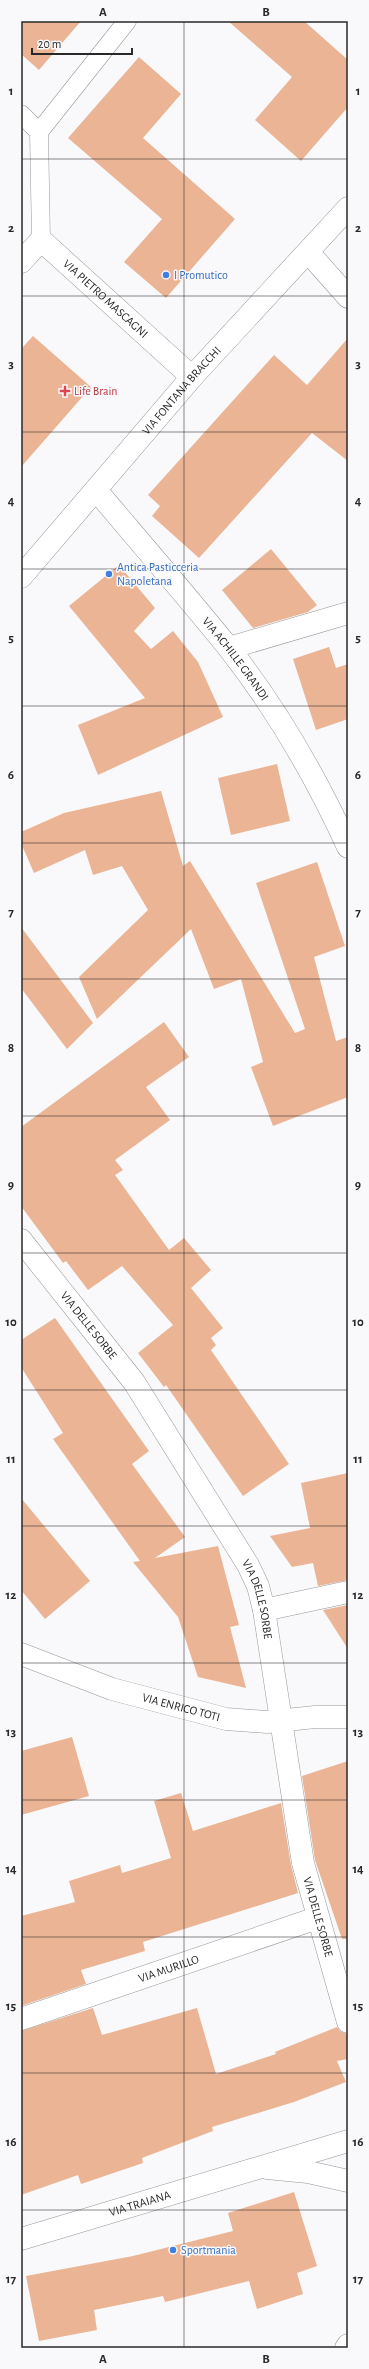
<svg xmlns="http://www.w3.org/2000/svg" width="369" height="2369" font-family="'Alegreya Sans',sans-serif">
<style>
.building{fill:#ebb494}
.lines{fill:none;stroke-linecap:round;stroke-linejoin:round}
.lane-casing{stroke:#979798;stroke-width:19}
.street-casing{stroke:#979798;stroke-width:23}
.secondary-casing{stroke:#979798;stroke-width:23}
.lane{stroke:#fff;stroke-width:18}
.street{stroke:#fff;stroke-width:22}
.secondary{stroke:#fff;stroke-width:22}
.grid{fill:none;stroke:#282829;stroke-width:1;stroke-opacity:0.55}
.shop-dot{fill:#3f7fe0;stroke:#f9f9fb;stroke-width:1.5}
.health-dot{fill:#e0444e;stroke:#f9f9fb;stroke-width:1.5}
.labels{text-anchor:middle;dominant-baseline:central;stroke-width:3;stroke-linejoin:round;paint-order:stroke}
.shop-label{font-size:12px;fill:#366cbe;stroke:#f9f9fb;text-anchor:start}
.street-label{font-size:12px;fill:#282829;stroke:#f9f9fb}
.health-label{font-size:12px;fill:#be3a42;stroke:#f9f9fb;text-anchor:start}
.neatline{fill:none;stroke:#282829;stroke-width:1.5}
.grid-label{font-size:13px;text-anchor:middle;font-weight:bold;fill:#282829}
</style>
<rect width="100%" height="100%" fill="#f9f9fb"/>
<g class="building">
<path d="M21,21h60l-42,49 -18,-16z"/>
<path d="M228,21h76l44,39v47l-47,54 -46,-41 37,-43z"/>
<path d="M139,57l42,37 -38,44 92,81 -69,79 -42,-36 38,-43 -94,-81z"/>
<path d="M33,336l58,51 -70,80v-118z"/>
<path d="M348,338v123l-36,-28 -113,125 -47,-42 8,-10 -12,-11 126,-140 33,30z"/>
<path d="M271,549l46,56 -9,7 -55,16 -31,-38z"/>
<path d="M119,565l36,43 -21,23 17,18 22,-18 25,31 25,55 -125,58 -20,-50 67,-27 -76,-92z"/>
<path d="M329,647l7,21 12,-4v55l-32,11 -23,-71z"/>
<path d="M277,764l13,57 -59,14 -13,-57z"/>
<path d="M161,791l22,75 7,-5 105,172 10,-4 -49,-146 61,-21 28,84 -31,11 22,84 12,-4v60l-75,29 -22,-59 12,-5 -22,-83 -27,10 -23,-60 -94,90 -18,-42 69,-67 -26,-44 -29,9 -8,-25 -51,23 -13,-30v-11l43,-19z"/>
<path d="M21,927l72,96 -26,26 -46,-61z"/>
<path d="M164,1022l25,35 -43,30 24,33 -55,40 8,10 -8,5 54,75 15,-12 27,32 -20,18 32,40 -12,10 5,7 -5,5 78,114 -46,32 -77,-111 -2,2 -26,-34 35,-28 -51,-59 -34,24 -22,-29 -3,2 -42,-57v-79z"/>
<path d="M55,1318l94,133 -17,13 53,73 -30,21 63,-12 21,79 -9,2 16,61 -48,-11 -20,-60 -45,-55 7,-1 -87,-122 10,-6 -42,-66v-27z"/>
<path d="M348,1473v107l-30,6 -5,-23 -21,4 -22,-31 40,-8 -9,-45z"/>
<path d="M21,1498l69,83 -45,38 -24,-29z"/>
<path d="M348,1605v44l-25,-39z"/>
<path d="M72,1737l17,59 -68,19v-64z"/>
<path d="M348,1761v178h-6l-27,-79 -13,-84z"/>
<path d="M181,1793l12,38 88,-28 10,62 7,28 -155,49 2,9 -64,19 5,14 -65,22v-90l54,-14 -6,-21 51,-16 2,8 49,-15 -17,-57z"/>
<path d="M93,2008l9,27 95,-27 19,66 60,-20 -1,-2 62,-25 3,4 8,3v25l-11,2 9,21 -52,20 -82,25 1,4 -71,27 1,5 -62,21 -3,-9 -57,20v-164z"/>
<path d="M294,2192l23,74 -20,7 6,21 -46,15 -8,-28 -84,21 -2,-6 -69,14 3,20 -58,11 -13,-65 107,-20 100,-25 -5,-18z"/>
</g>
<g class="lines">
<g class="lane-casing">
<g id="lane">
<path d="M21,114l18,18"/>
<path d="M41,240l-2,-108 88,-111"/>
</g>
</g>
<g class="street-casing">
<g id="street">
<path d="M308,252l40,45"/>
<path id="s1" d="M21,262l20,-22 151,137"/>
<path id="s2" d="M96,490c44,52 89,104 132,157 48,61 88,130 120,200"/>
<path id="s3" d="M21,577l171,-200 156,-169"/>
<path d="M229,648l119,-35"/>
<path id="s4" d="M21,1240l113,142 114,183 10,21 6,24 39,253 45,159"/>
<path d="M264,1610l84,-18"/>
<path id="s5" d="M21,1654l91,35 114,30 41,3 48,-5h33"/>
<path id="s6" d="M21,2019l296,-101"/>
</g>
</g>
<g class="secondary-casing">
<g id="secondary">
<path d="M267,2168l41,4 40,9"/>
<path id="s7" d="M21,2239l327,-98"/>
<path d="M346,2348l2,-3"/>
</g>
</g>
<use href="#lane" class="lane"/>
<use href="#street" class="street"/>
<use href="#secondary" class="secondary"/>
</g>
<path class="grid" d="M184,21v2327M21,159h327M21,296h327M21,432h327M21,569h327M21,706h327M21,843h327M21,979h327M21,1116h327M21,1253h327M21,1390h327M21,1526h327M21,1663h327M21,1800h327M21,1937h327M21,2073h327M21,2210h327"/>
<g class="shop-dot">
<circle cx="166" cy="275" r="4"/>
<circle cx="109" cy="574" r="4"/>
<circle cx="173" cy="2250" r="4"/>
</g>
<path class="health-dot" d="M63 385h4v4h4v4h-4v4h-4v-4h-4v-4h4z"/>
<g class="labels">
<g class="shop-label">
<text x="174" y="275">I Promutico</text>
<text x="117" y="567">Antica Pasticceria<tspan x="117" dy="14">Napoletana</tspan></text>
<text x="181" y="2250">Sportmania</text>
</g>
<g class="street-label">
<text stroke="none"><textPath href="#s1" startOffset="117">VIA PIETRO MASCAGNI</textPath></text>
<text stroke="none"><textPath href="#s3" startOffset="246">VIA FONTANA BRACCHI</textPath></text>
<text stroke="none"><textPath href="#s2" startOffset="219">VIA ACHILLE GRANDI</textPath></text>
<text stroke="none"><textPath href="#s4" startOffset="109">VIA DELLE SORBE</textPath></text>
<text stroke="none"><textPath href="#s4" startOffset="433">VIA DELLE SORBE</textPath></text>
<text stroke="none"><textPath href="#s5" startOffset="169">VIA ENRICO TOTI</textPath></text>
<text stroke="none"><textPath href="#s4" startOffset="757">VIA DELLE SORBE</textPath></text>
<text stroke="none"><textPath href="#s6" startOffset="156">VIA MURILLO</textPath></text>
<text stroke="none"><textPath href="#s7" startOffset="124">VIA TRAIANA</textPath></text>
</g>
<g class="health-label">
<text x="74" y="391">Life Brain</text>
</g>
</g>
<rect width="369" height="2369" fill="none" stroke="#f9f9fb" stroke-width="44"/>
<path d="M32 48v6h100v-6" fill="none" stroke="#282829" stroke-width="2"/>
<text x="38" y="48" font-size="12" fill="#282829" stroke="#f9f9fb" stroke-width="3" paint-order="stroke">20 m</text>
<rect x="22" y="22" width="325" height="2325" class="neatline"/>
<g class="grid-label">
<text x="103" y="16">A</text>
<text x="266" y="16">B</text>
<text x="11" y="95">1</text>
<text x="358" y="95">1</text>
<text x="11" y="232">2</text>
<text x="358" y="232">2</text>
<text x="11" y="368">3</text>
<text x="358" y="368">3</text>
<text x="11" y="505">4</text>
<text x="358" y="505">4</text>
<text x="11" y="642">5</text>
<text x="358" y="642">5</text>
<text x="11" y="779">6</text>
<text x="358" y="779">6</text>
<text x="11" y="916">7</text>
<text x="358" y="916">7</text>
<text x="11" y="1052">8</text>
<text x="358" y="1052">8</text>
<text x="11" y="1189">9</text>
<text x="358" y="1189">9</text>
<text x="11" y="1326">10</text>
<text x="358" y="1326">10</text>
<text x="11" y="1463">11</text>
<text x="358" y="1463">11</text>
<text x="11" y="1599">12</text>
<text x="358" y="1599">12</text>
<text x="11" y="1736">13</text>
<text x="358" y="1736">13</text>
<text x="11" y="1873">14</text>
<text x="358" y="1873">14</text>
<text x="11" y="2010">15</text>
<text x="358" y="2010">15</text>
<text x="11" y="2146">16</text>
<text x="358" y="2146">16</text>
<text x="11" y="2283">17</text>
<text x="358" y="2283">17</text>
<text x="103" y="2363">A</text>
<text x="266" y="2363">B</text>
</g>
</svg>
